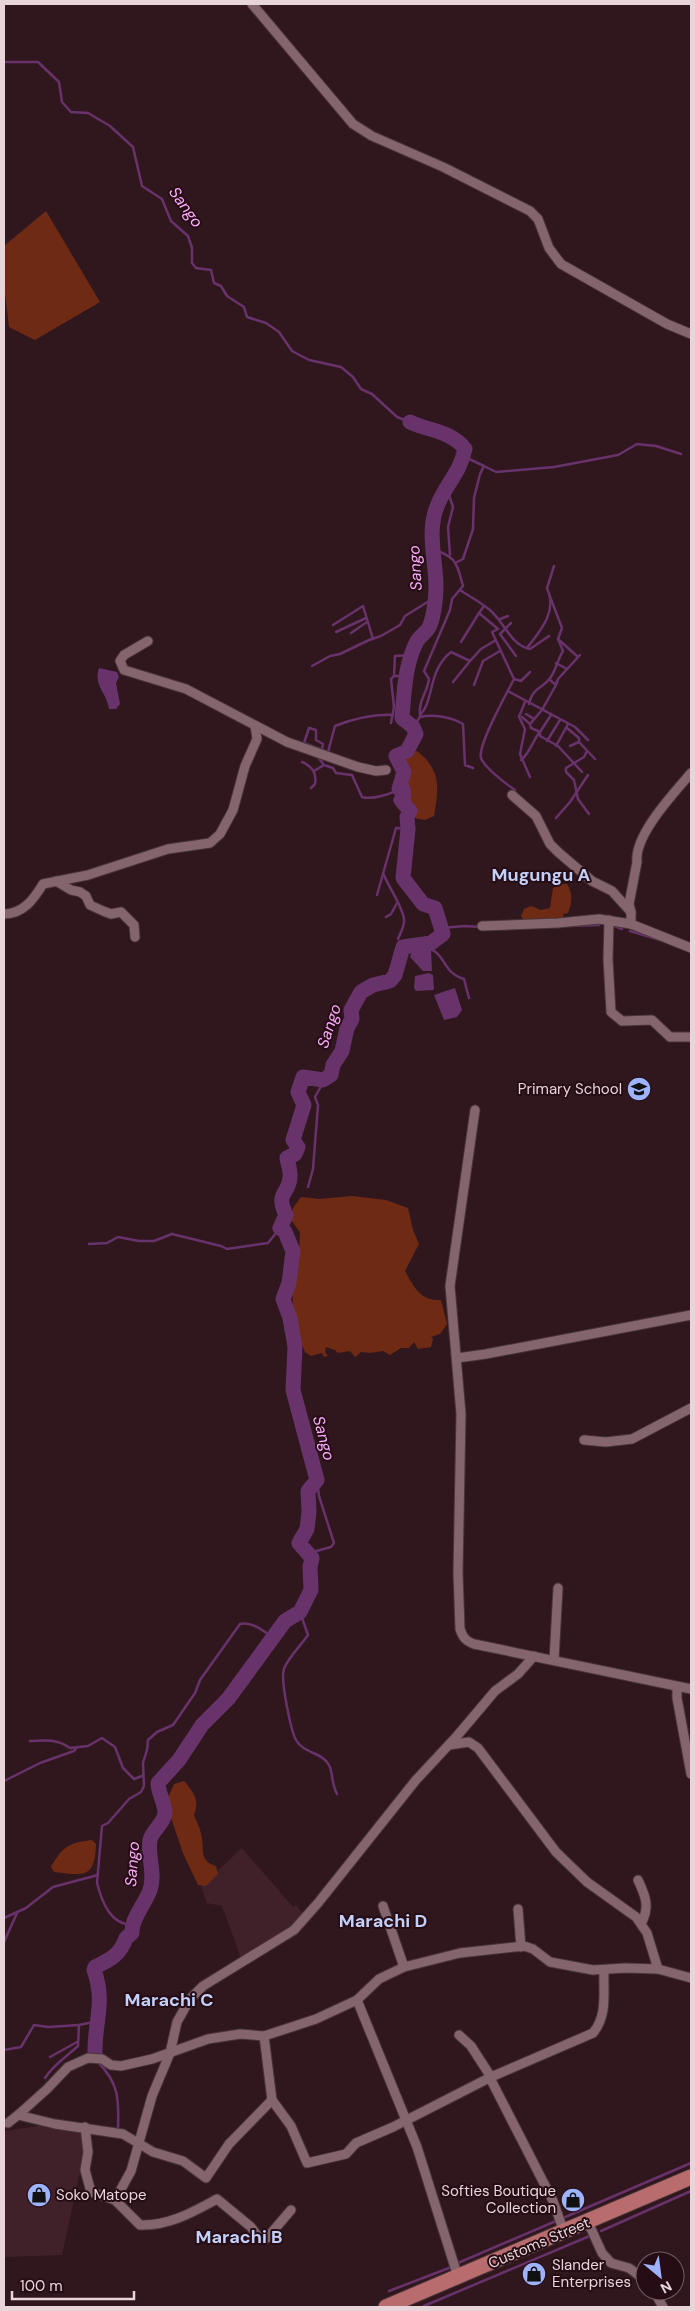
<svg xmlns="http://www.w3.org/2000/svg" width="695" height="2311" font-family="'DM Sans',sans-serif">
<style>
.built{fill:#40212a}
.green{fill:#6f2a14}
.water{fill:#68326b}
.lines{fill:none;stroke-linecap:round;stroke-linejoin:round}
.stream{stroke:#68326b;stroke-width:2.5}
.river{stroke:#68326b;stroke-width:15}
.minor-casing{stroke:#49353a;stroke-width:11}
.trunk-casing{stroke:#49353a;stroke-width:17}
.minor{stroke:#85656d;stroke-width:9}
.trunk{stroke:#b86c6e;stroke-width:15}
.labels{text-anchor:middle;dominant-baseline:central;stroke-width:4;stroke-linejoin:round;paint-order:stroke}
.poi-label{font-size:15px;fill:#e7d5d9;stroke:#260d15;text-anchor:end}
.street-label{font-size:15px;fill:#e7d5d9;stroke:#260d15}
.water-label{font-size:16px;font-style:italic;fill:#fcabfe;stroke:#260d15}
.quarter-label{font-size:18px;font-weight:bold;fill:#c3d0f9;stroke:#260d15}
</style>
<rect width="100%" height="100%" fill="#30171e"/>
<g class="built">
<path d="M242,1848l51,59 3,-2 8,10 -12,13 -51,30 -19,-52 -15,-3 -6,-17z"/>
<path d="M45,2125l43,10 -26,120 -58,2v-126z"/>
</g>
<g class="green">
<path d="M46,211l54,91 -65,38 -26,-13 -5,-42v-39z"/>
<path d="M417,751c24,19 22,36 17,65l-9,4 -11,-2 -7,-16 -2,-46z"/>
<path d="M561,884h6c6,9 5,19 1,29l-5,1 1,6 -40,1 -3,-5 3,-7 7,-3 10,4 9,-2 3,-20z"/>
<path d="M352,1196l34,4 22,8 5,22 6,14 -14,27c9,16 15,30 36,29l6,24 -7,10 -9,3 2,2 -2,8 -13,2 -4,-7 -5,6h-8l-11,7 -7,-4 -13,2 -9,-1 -6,5 -5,-6 -12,2 -3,-3 -9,-3 -1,5 3,4 -4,1 -2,-4 -11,3 -6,-4 -4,-10 -5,2 -4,-55 7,-35 1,-22 -9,-12 2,-12 8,-11 18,2z"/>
<path d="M184,1781c10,12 16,19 10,34 2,6 6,12 7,19 4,14 -3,27 15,32l2,8 -12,12 -8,-1 -15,-32 -15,-44 -1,-9 7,-16z"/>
<path d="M92,1840l4,4c-1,36 -13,31 -42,28l-3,-5c12,-21 18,-24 41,-27z"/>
</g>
<g class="water">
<path d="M99,668l18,4 2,5 -3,6 4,21 -4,5h-7c-2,-16 -16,-24 -10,-41z"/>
<path d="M431,950l1,21h-9l-13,-14 2,-5z"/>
<path d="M429,973l4,2 1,15 -18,1 -2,-3 1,-12z"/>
<path d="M455,988l7,22 -5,7 -13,3 -10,-25z"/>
</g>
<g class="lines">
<g class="stream">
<path d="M4,62h34l21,20 3,20 9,10 17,1 22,13 23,21 9,39 20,13 9,22 17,15 4,12v15l4,5 15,2 3,13 7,3 6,10 17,11 3,10 19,6 13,9 13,19 17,9 32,7 12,10 8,12 11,5 25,23 13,5"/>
<path d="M484,466l12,6 58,-5 64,-12 19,-11 19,2 25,8"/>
<path d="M447,489l6,18 -5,20 2,28"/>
<path d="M457,562l6,-3 10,-30 1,-31 6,-24 4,-8 -21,-10"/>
<path d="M460,590c10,7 23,13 32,22 13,12 19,33 38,37l19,-13"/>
<path d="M484,606l-5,7 19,16 -6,3 22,47c-7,14 -37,67 -33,79 3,9 25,26 34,32"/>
<path d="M500,619l8,-3"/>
<path d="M511,623l-11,11 16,22"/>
<path d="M333,625l30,-19 10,33"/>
<path d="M336,632l30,-14"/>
<path d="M351,633l16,-11"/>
<path d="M558,639l20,18"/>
<path d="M461,642l18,-29"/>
<path d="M527,648c13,-17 31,-36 20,-60l7,-22"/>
<path d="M556,663l11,6"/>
<path d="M312,666l18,-10 10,-2 29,-14 12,-4 19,-11 5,-9 29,-18"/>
<path d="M394,676l1,-20 17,-1"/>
<path d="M514,679l7,2 9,-9"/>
<path d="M550,680l6,5 2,-6 22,-24"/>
<path d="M453,682l17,-21"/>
<path d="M474,685l9,-24 17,-10"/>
<path d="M508,691l67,36 13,13"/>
<path d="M525,702l-6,15 6,12 -5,25 10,23"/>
<path d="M529,704c4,-18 14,-15 22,-27 5,-8 7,-18 12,-26l-5,-12 4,-11 -13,-34"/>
<path d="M421,714c13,-14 7,-44 30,-62l19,9 11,-12 15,-9"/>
<path d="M526,714l8,5"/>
<path d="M420,717c13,-3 32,0 43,7l2,41 8,3"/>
<path d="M522,717l8,7 1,4 9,4 11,-17"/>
<path d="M391,723l3,-16 -3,-28 3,-3h12"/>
<path d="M530,724l12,-14 14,-25"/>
<path d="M413,727l7,-10c-2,-17 7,-23 9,-38l-5,-8 26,-61 2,-11 11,-13c-7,-25 -6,-28 -32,-38"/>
<path d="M567,728l12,10v4l16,17"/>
<path d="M540,732v4l18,10 24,26"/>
<path d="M547,741l13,-21"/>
<path d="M556,746l12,-22"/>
<path d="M570,746l9,-4"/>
<path d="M322,749l1,-5 -7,-4v-10l-7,-2 -5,15 24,9 7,-26c18,-7 38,-12 58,-11"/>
<path d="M587,751l-3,6 -18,11v4l8,8 4,19 11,15"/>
<path d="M318,757l6,8 9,3 3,5 16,2 10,22c10,3 29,-3 37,-8"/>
<path d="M521,760c9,-7 11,-18 18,-27"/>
<path d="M302,762c10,4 15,11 13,22l-4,4"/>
<path d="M314,771l10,-6"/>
<path d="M556,818l14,-16 18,-27"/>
<path d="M384,875c4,11 20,34 20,45 1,6 -4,13 -6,19"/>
<path d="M377,895l19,-67 12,1"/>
<path d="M386,917l5,-3 6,-11"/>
<path d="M612,925l10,4"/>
<path d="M570,926l29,-1"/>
<path d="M441,928l24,-2 15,1"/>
<path d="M630,931l30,9"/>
<path d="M417,945c33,5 21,26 47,34l5,19"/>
<path d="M308,1187l5,-18 5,-64 -3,-8 10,-18"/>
<path d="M89,1244l18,-1 11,-6 21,4h15l18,-7 49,12 6,3 41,-6 12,-15"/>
<path d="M309,1553l22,-6 3,-4 -15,-47 -2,-16"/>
<path d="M300,1612l8,23c-6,9 -21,24 -24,34 -4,10 7,62 12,71 8,14 26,12 33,25 4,7 2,18 8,29"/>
<path d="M30,1741c16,-1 27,-2 40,7l18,-2 14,-8 13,9 8,21 11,11 8,-3"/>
<path d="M4,1781l36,-18 34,-12 3,-4"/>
<path d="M4,1918l22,-10 27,-21 45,-12"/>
<path d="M132,1925c-22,-1 -30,-23 -35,-42l5,-57 6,-3 21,-24 12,-7 3,-6 -1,-23 4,-13 1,-10 9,-8 16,-7 22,-32 5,-13 40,-56c12,-3 24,7 33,14"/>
<path d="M4,1942l13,-29"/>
<path d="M4,2050l17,-3 13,-22 14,2 31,-2"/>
<path d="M50,2057l27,-15"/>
<path d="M97,2061c22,22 22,38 21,67"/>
<path d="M45,2078c8,-13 21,-21 33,-32l1,-21 19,-4"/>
<path d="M563,2218l128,-55"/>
<path d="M601,2231l90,-40"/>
<path d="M458,2263l98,-42"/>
<path d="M389,2291l60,-23"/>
<path d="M424,2306l168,-71"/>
</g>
<path class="river" d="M95,2054c-1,-32 11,-51 -1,-84l1,-3c16,-8 25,-12 31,-29l6,-5c-1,-14 13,-29 18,-43 6,-16 -3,-34 0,-50 2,-10 14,-16 15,-27 0,-10 -7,-20 -7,-30l21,-23 23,-35 26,-26 57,-78 15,-9 11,-22 -1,-23 2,-9 -13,-15 8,-14 2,-17 -1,-21 9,-11 -24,-90 2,-43 -5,-29 -7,-19 6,-16 4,-32 -8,-19 -5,-4 6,-13c-11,-23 3,-21 4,-37 1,-6 -2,-14 -3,-20l8,-4 3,-7 -5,-7 11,-35 -6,-13 5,-15 20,3 8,-5 2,-10 9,-14 5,-23 5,-9 -1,-9 10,-18 12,-7 17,-4 5,-6 8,-28 28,-4 12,-9 -8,-26 -12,-4 -20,-26 5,-49 -1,-12 3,-6 -9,-11 3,-4 -1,-7h-4l5,-17 -8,-16 11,-5 9,-17 -3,-7 -11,-9c2,-25 3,-53 14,-75 3,-7 12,-11 14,-18 4,-10 6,-27 6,-38 0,-28 -10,-56 2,-83 8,-20 22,-31 27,-55 -13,-18 -36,-18 -55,-27"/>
<g class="minor-casing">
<g id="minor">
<path d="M252,4l101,120 19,12 71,31 87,44 8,8 11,29 12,16 106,60 24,10"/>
<path d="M148,641l-24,14 -4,6 4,9 62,19 101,53 71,25 18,4 10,-1"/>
<path d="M512,795l24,21 14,28 8,8 34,29 20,10 19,21v12"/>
<path d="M56,881l15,9 9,2 6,4 4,9 13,6 8,3 10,-2 13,13 1,12"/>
<path d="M631,912l-2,-8 8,-42c-3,-27 37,-69 54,-89"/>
<path d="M4,914c19,0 30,-15 39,-30l45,-9 80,-26 42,-6 10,-9 13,-24 12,-44 12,-27 -2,-13"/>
<path d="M609,920l-1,39 3,53 11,9 30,-1 18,17h21"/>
<path d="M482,926l76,-3 41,-4 32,5 60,24"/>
<path d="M475,1110l-25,176 11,128 -3,159 2,56c3,9 6,12 14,15l217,45"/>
<path d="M457,1358l29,-4 205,-39"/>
<path d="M584,1440l22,2 26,-3 59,-31"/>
<path d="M554,1660l4,-72"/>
<path d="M677,1687v11l14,76"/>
<path d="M449,1745l20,-3 9,6 78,104 31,30 49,35 11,16 11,36"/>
<path d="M638,1880c8,17 12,27 3,44"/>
<path d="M383,1906l21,61"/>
<path d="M518,1909l3,38"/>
<path d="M357,2000l60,147 41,130"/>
<path d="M459,2035l12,11 20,31"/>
<path d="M264,2036l8,64 19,26 16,37 39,-9 10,-11 37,-16 98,-50 102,-44c15,-18 10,-41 11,-63"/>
<path d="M490,2078l63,123 11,31"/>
<path d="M272,2100l-43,44 -23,34 -23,-17 -30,-9 -30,-18 -68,-10 -37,-9 29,-26 21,-22 20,-9 14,1 9,6 10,1 31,-7 56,-20 32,-5 24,2 52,-17 41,-19 22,-21 25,-12 56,-14 64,-7 9,3 17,13 43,8 32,-2 33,1 33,9"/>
<path d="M8,2123l10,-8"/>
<path d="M85,2127l3,25 -3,18 6,22 24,8 25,25c29,1 53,-13 77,-26l34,28 8,11h8l24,-28"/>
<path d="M115,2200l16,-29 21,-75 18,-43 7,-31 13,-23 13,-13 91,-56 24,-27 98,-123 41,-44 38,-45 23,-17 16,-18"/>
<path d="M588,2222l14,31 9,10 18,5 16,12"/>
<path d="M654,2291l9,16"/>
</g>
</g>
<g class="trunk-casing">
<path id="trunk" d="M386,2307l305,-130"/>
</g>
<use href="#minor" class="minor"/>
<use href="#trunk" class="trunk"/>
</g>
<defs>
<g id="school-disc" transform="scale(1.25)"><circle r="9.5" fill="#9eb3fd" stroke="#260d15"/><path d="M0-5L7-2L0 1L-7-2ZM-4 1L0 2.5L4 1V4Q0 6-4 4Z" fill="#111"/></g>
<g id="shop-disc" transform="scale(1.25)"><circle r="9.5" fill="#9eb3fd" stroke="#260d15"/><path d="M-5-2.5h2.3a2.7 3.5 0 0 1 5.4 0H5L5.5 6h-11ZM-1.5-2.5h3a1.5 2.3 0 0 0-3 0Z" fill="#111"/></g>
</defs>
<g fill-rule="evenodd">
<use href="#school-disc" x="639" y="1089"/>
<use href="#shop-disc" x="39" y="2195"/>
<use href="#shop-disc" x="573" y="2200"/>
<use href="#shop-disc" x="534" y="2274"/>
</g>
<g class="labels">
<g class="poi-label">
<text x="622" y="1089">Primary School</text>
<text x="556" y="2191">Softies Boutique<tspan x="556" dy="17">Collection</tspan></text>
<text x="56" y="2195" text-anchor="start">Soko Matope</text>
<text x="552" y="2265" text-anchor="start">Slander<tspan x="552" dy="17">Enterprises</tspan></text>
</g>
<g class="street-label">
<text transform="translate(539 2243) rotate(-23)">Customs Street</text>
</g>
<g class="water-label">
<text transform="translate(186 207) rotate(54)">Sango</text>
<text transform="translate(415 568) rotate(-93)">Sango</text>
<text transform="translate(329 1026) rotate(-72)">Sango</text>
<text transform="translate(324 1438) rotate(75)">Sango</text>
<text transform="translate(132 1864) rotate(-86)">Sango</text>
</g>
<g class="quarter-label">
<text x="541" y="875">Mugungu A</text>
<text x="383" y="1921">Marachi D</text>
<text x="169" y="2000">Marachi C</text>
<text x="239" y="2237">Marachi B</text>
</g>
</g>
<rect width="695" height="2311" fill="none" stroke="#e7d5d9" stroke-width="10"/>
<g transform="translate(660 2276) rotate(151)"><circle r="24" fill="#260d15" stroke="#735d63"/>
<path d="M0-4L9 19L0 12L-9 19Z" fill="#9eb3fd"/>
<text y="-8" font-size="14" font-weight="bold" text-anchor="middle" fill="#e7d5d9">N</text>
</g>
<path d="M12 2291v8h122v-8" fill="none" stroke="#e7d5d9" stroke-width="2.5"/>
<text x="20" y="2291" font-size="15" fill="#e7d5d9" stroke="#260d15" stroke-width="4" paint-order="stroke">100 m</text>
</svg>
